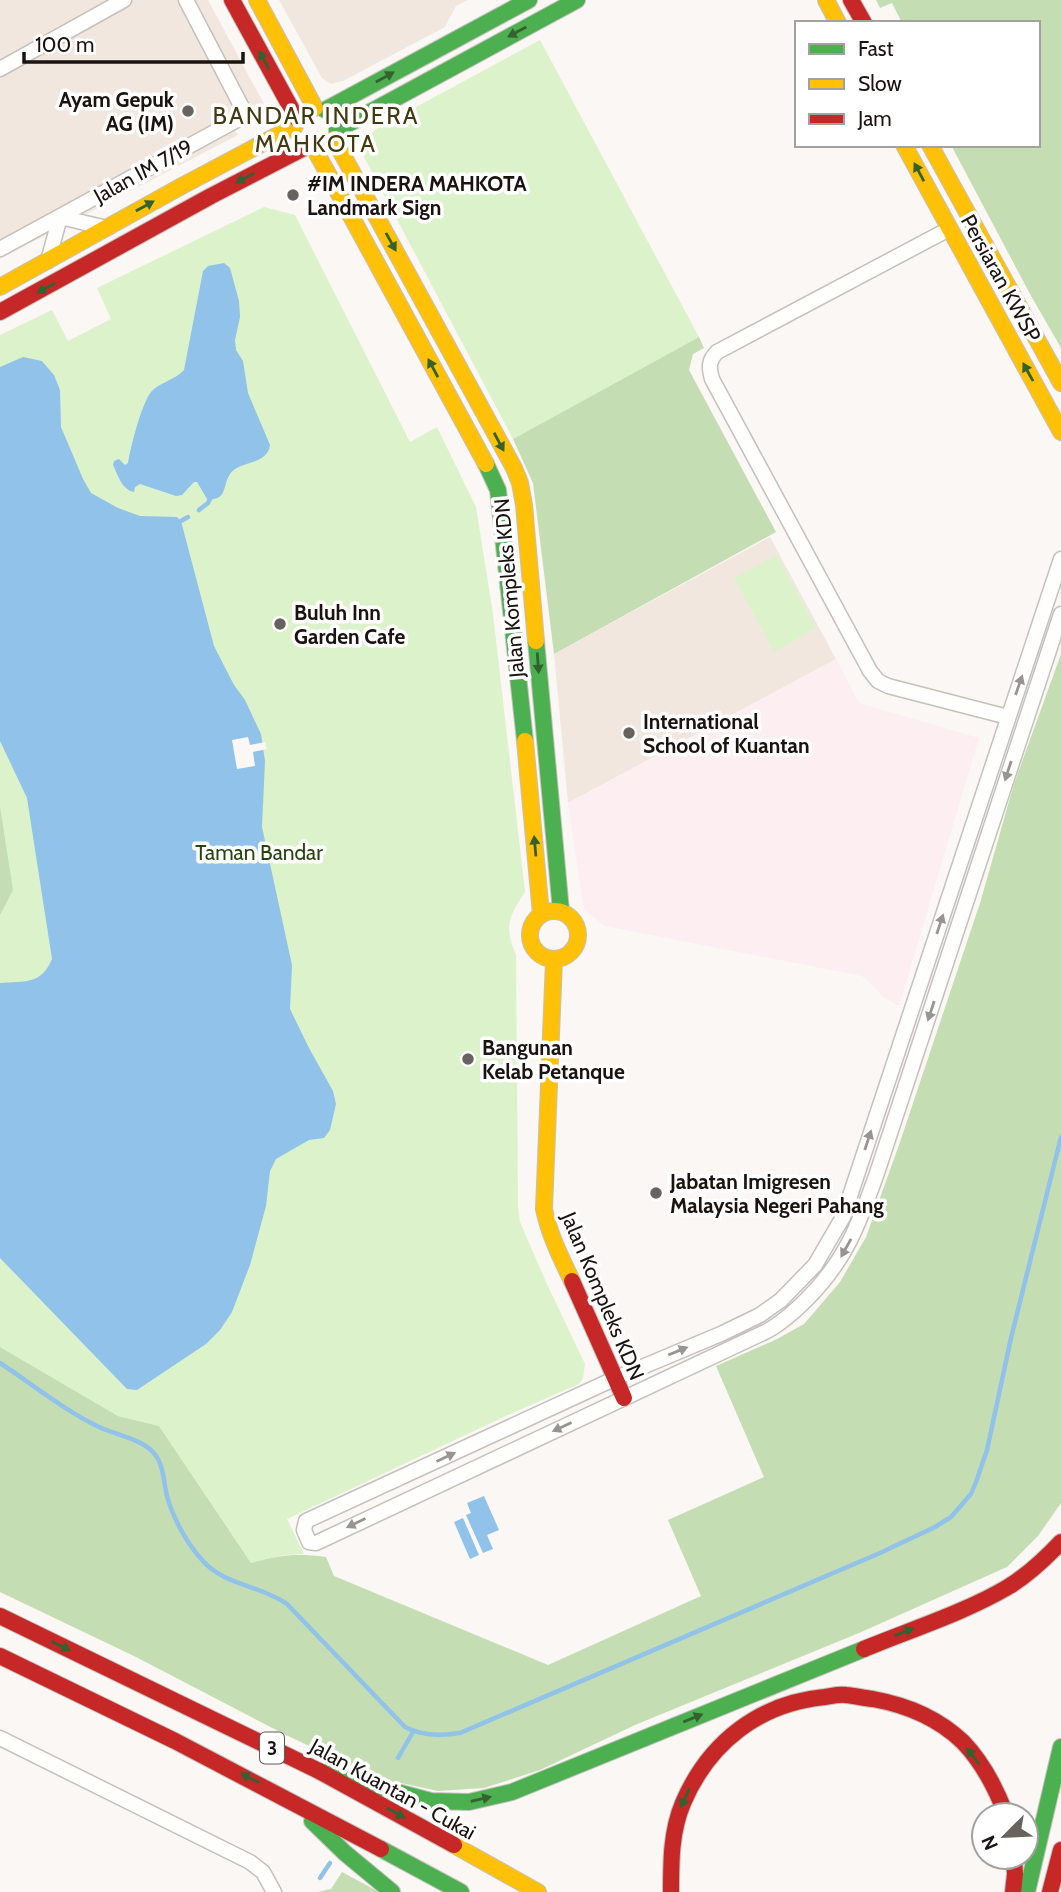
<svg xmlns="http://www.w3.org/2000/svg" width="1061" height="1892" font-family="Cabin,sans-serif">
<style>
.built{fill:#f2e7df}
.industrial{fill:#fdeef1}
.green{fill:#dcf2cb}
.forest{fill:#c5ddb3}
.water{fill:#90c2ea}
.pier{fill:#faf7f4}
.lines{fill:none;stroke-linecap:round;stroke-linejoin:round}
.stream{stroke:#90c2ea;stroke-width:4.5}
.street-casing{stroke:#c5c0bc;stroke-width:17}
.fast-casing{stroke:#c5c0bc;stroke-width:18}
.slow-casing{stroke:#c5c0bc;stroke-width:18}
.jam-casing{stroke:#c5c0bc;stroke-width:18}
.street{stroke:#fefefd;stroke-width:14}
.fast{stroke:#4caf50;stroke-width:16}
.slow{stroke:#ffc107;stroke-width:16}
.jam{stroke:#c62828;stroke-width:16}
.oneway{fill:#336130}
.oneway2{fill:#979492}
.poi-dot{fill:#68635f;stroke:#fff;stroke-width:2.5}
.labels{text-anchor:middle;dominant-baseline:central;stroke-width:7;stroke-linejoin:round;paint-order:stroke}
.shield{fill:#fff;stroke:#5f5a57;stroke-width:2}
.shield-label{font-size:19px;font-weight:bold;fill:#1a130f}
.poi-label{font-size:21px;font-weight:bold;fill:#1a130f;stroke:#fff;text-anchor:start}
.street-label{font-size:21px;fill:#1a130f;stroke:#fff}
.park-label{font-size:21px;fill:#274410;stroke:#fff}
.quarter-label{font-size:24px;letter-spacing:2px;fill:#44380f;stroke:#fff}
</style>
<rect width="100%" height="100%" fill="#faf7f4"/>
<g class="built">
<path d="M0,0h208l56,104 -6,3 -1,8 -23,13 4,7 -238,124z"/>
<path d="M279,0h188l-11,6 -11,21 -102,54 -12,3 -9,-6z"/>
<path d="M770,537l66,122 -268,144 -14,-149z"/>
</g>
<path class="industrial" d="M836,659l23,44 120,35 -80,268 -18,-10 -1,-4 -18,-16 -257,-50 -21,-16 -16,-107z"/>
<g class="green">
<path d="M540,40l159,297 -186,102 -149,-282c1,-15 3,-21 15,-30z"/>
<path d="M264,207l31,8 115,227 27,-15 39,80 17,107 32,278c-17,26 -21,34 -9,63l2,251 2,16 26,60 39,82 -2,14 -4,6 -71,31 -221,104 17,35 -20,1 -33,8 -92,-137 -41,-10 -118,-69v-1012l52,-25 16,31 43,-22 -14,-31z"/>
<path d="M777,555l39,73 -42,24 -40,-74z"/>
</g>
<g class="forest">
<path d="M876,0h185v348l-31,-54 -79,-149h87v-122h-136l-10,-20 -12,5z"/>
<path d="M699,337l5,11 -11,6 -4,16 87,162 -222,122 -21,-171 -20,-44z"/>
<path d="M1061,654v849l-23,33 -31,31 -148,66 -224,92 -95,45 -56,18 -46,3 -64,-14 -90,-43 -148,-77 -136,-65v-245l118,69 41,10 92,137c30,-8 43,-10 75,-6l8,19 214,89 153,-69 -33,-76 96,-43 -48,-111 61,-27 27,-15 36,-42 26,-45 34,-95 80,-239 34,-119z"/>
<path d="M0,807l13,83 -13,25z"/>
<path d="M342,1872l37,20h-62l14,-3z"/>
</g>
<g class="water">
<path d="M224,263l6,5 9,33 1,16 -5,23 1,10 7,11 5,32 22,52c-2,17 -23,17 -35,24 -15,10 -4,33 -28,30l-10,-17h-3l-12,13 -6,1 -36,-12 -5,3 -1,5c-12,-2 -16,-17 -21,-27l1,-4 5,-2 6,6 3,-2c3,-17 13,-58 23,-71 7,-9 24,-12 33,-22l19,-99 5,-5z"/>
<path d="M23,357l19,4 12,14 6,15 1,37 22,52 8,14 27,15 22,8 37,1 4,4 33,125 20,39 11,15 16,34 4,27 -3,66 30,138 -2,44 19,39 24,43 3,13 -6,26 -6,8 -15,2 -33,19 -6,12 -4,35 -16,59 -18,47 -12,18 -14,14 -69,46 -10,-1 -127,-131v-275c25,-2 41,2 52,-24l-25,-161 -27,-57v-374z"/>
<path d="M484,1496l15,34 -12,5 6,14 -10,4 -17,-38 5,-2 -4,-10z"/>
<path d="M463,1518l16,37 -9,4 -16,-37z"/>
</g>
<path class="pier" d="M248,737l2,8 15,-3 2,7 -14,3 2,14 -18,3 -5,-29z"/>
<g class="lines">
<g class="stream">
<path d="M199,510l9,-7 2,-4"/>
<path d="M181,521l7,-4"/>
<path d="M0,1363c32,21 64,47 99,64 17,8 39,11 53,24 12,12 11,29 15,45 6,22 20,48 36,65 21,24 57,24 84,43l118,123c17,9 36,9 55,6l420,-180 55,-26 16,-10 20,-23 5,-12 11,-32 24,-112 50,-201"/>
<path d="M398,1758l15,-26"/>
<path d="M320,1878l10,-15"/>
</g>
<g class="street-casing">
<g id="street">
<path d="M0,69l124,-69"/>
<path d="M949,229l-232,123c-9,9 -8,16 -5,27l158,292 8,10 10,5 120,31"/>
<path d="M0,249l246,-134 -60,-115"/>
<path d="M48,261l12,-44 47,11"/>
<path d="M1061,559l-218,658 -28,48 -34,35 -21,15 -37,18 -107,45 -310,143 -2,9 5,12 7,1 449,-211c16,-8 29,-20 42,-33 39,-39 52,-75 70,-126l184,-559"/>
<path d="M0,1738l250,124 13,10 11,20"/>
</g>
</g>
<g class="fast-casing">
<g id="fast">
<path d="M325,110l204,-110"/>
<path d="M337,130l240,-130"/>
<path d="M486,464l12,26 27,251"/>
<path d="M536,641l25,270"/>
<path d="M319,1771l112,30 38,1 43,-10 352,-143"/>
<path d="M312,1821l33,32 47,39"/>
<path d="M381,1849l80,43"/>
<path d="M1027,1892l34,-145"/>
</g>
</g>
<g class="slow-casing">
<g id="slow">
<path d="M257,0l58,108"/>
<path d="M826,0l12,23"/>
<path d="M334,139l180,329 6,15 4,22 12,136"/>
<path d="M904,145l157,287"/>
<path d="M930,145l131,238"/>
<path d="M315,150l171,314"/>
<path d="M0,287l180,-100 115,-61"/>
<path d="M525,741l16,173"/>
<circle cx="554" cy="935" r="24"/>
<path d="M554,960l-10,249c5,25 17,49 28,72"/>
<path d="M454,1845l84,47"/>
</g>
</g>
<g class="jam-casing">
<g id="jam">
<path d="M232,0l65,119"/>
<path d="M851,0l13,23"/>
<path d="M0,312l211,-116 95,-49"/>
<path d="M572,1281l52,117"/>
<path d="M0,1616l319,155 135,74"/>
<path d="M864,1649c46,-19 102,-37 144,-62 20,-12 37,-28 53,-45"/>
<path d="M0,1656l175,85 206,108"/>
<path d="M671,1892c0,-30 0,-61 12,-89 26,-61 77,-100 142,-106 7,-1 14,-3 21,-2 9,1 18,3 27,4 33,6 65,19 90,43 20,21 33,46 43,73"/>
<path d="M1013,1892l2,-18 -1,-17"/>
<path d="M1050,1892l11,-42"/>
</g>
</g>
<use href="#street" class="street"/>
<use href="#fast" class="fast"/>
<use href="#slow" class="slow"/>
<use href="#jam" class="jam"/>
</g>
<defs><path id="oneway-solid" d="M-6-.8H1V-3.2L6.5 0L1 3.2V.8H-6Z" transform="scale(1.75)"/></defs>
<g class="oneway">
<use href="#oneway-solid" transform="translate(517 32) rotate(152)"/>
<use href="#oneway-solid" transform="translate(264 60) rotate(-118)"/>
<use href="#oneway-solid" transform="translate(385 77) rotate(-29)"/>
<use href="#oneway-solid" transform="translate(919 172) rotate(-118)"/>
<use href="#oneway-solid" transform="translate(245 178) rotate(153)"/>
<use href="#oneway-solid" transform="translate(145 206) rotate(-29)"/>
<use href="#oneway-solid" transform="translate(391 242) rotate(61)"/>
<use href="#oneway-solid" transform="translate(46 288) rotate(151)"/>
<use href="#oneway-solid" transform="translate(433 368) rotate(-118)"/>
<use href="#oneway-solid" transform="translate(1028 372) rotate(-119)"/>
<use href="#oneway-solid" transform="translate(499 442) rotate(62)"/>
<use href="#oneway-solid" transform="translate(538 663) rotate(86)"/>
<use href="#oneway-solid" transform="translate(535 846) rotate(-95)"/>
<use href="#oneway-solid" transform="translate(904 1632) rotate(-22)"/>
<use href="#oneway-solid" transform="translate(61 1646) rotate(26)"/>
<use href="#oneway-solid" transform="translate(693 1718) rotate(-22)"/>
<use href="#oneway-solid" transform="translate(973 1756) rotate(-128)"/>
<use href="#oneway-solid" transform="translate(250 1778) rotate(-153)"/>
<use href="#oneway-solid" transform="translate(685 1798) rotate(115)"/>
<use href="#oneway-solid" transform="translate(481 1799) rotate(-13)"/>
<use href="#oneway-solid" transform="translate(396 1813) rotate(29)"/>
</g>
<g class="oneway2">
<use href="#oneway-solid" transform="translate(1019 685) rotate(-71)"/>
<use href="#oneway-solid" transform="translate(1008 771) rotate(108)"/>
<use href="#oneway-solid" transform="translate(940 924) rotate(-72)"/>
<use href="#oneway-solid" transform="translate(931 1011) rotate(108)"/>
<use href="#oneway-solid" transform="translate(868 1140) rotate(-72)"/>
<use href="#oneway-solid" transform="translate(846 1248) rotate(119)"/>
<use href="#oneway-solid" transform="translate(678 1351) rotate(-22)"/>
<use href="#oneway-solid" transform="translate(562 1427) rotate(155)"/>
<use href="#oneway-solid" transform="translate(446 1457) rotate(-25)"/>
<use href="#oneway-solid" transform="translate(356 1523) rotate(154)"/>
</g>
<g class="poi-dot">
<circle cx="188" cy="111" r="7"/>
<circle cx="293" cy="195" r="7"/>
<circle cx="280" cy="624" r="7"/>
<circle cx="629" cy="733" r="7"/>
<circle cx="468" cy="1059" r="7"/>
<circle cx="656" cy="1193" r="7"/>
</g>
<g class="labels">
<rect class="shield" x="260" y="1732.5" width="24" height="31" rx="5"/>
<g class="shield-label">
<text x="272" y="1748">3</text>
</g>
<g class="poi-label">
<text x="174" y="99" text-anchor="end">Ayam Gepuk<tspan x="174" dy="24">AG (IM)</tspan></text>
<text x="307" y="183">#IM INDERA MAHKOTA<tspan x="307" dy="24">Landmark Sign</tspan></text>
<text x="294" y="612">Buluh Inn<tspan x="294" dy="24">Garden Cafe</tspan></text>
<text x="643" y="721">International<tspan x="643" dy="24">School of Kuantan</tspan></text>
<text x="482" y="1047">Bangunan<tspan x="482" dy="24">Kelab Petanque</tspan></text>
<text x="670" y="1181">Jabatan Imigresen<tspan x="670" dy="24">Malaysia Negeri Pahang</tspan></text>
</g>
<g class="street-label">
<text transform="translate(143 171) rotate(-29)">Jalan IM 7/19</text>
<text transform="translate(1001 278) rotate(61)">Persiaran KWSP</text>
<text transform="translate(509 588) rotate(-95)">Jalan Kompleks KDN</text>
<text transform="translate(603 1296) rotate(67)">Jalan Kompleks KDN</text>
<text transform="translate(393 1789) rotate(29)">Jalan Kuantan - Cukai</text>
</g>
<g class="park-label">
<text x="259" y="852">Taman Bandar</text>
</g>
<g class="quarter-label">
<text x="316" y="115">BANDAR INDERA<tspan x="316" dy="28">MAHKOTA</tspan></text>
</g>
</g>
<rect x="795" y="21" width="245" height="126" fill="#ffffff" stroke="#a3a19f" stroke-width="2"/>
<rect x="809" y="44" width="35" height="10" fill="#4caf50" stroke="#a3a19f" stroke-width="2"/>
<text x="858" y="56" font-size="21" fill="#1a130f">Fast</text>
<rect x="809" y="79" width="35" height="10" fill="#ffc107" stroke="#a3a19f" stroke-width="2"/>
<text x="858" y="91" font-size="21" fill="#1a130f">Slow</text>
<rect x="809" y="114" width="35" height="10" fill="#c62828" stroke="#a3a19f" stroke-width="2"/>
<text x="858" y="126" font-size="21" fill="#1a130f">Jam</text>
<g transform="translate(1005 1836) rotate(246)"><circle r="33" fill="#ffffff" stroke="#a3a19f" stroke-width="2"/>
<path d="M0-5L12 26L0 18L-12 26Z" fill="#68635f"/>
<text y="-10" font-size="19" font-weight="bold" text-anchor="middle" fill="#1a130f">N</text>
</g>
<path d="M24 52v10h219v-10" fill="none" stroke="#1a130f" stroke-width="3.5"/>
<text x="35" y="52" font-size="21" fill="#1a130f" stroke="#ffffff" stroke-width="5" paint-order="stroke">100 m</text>
</svg>
